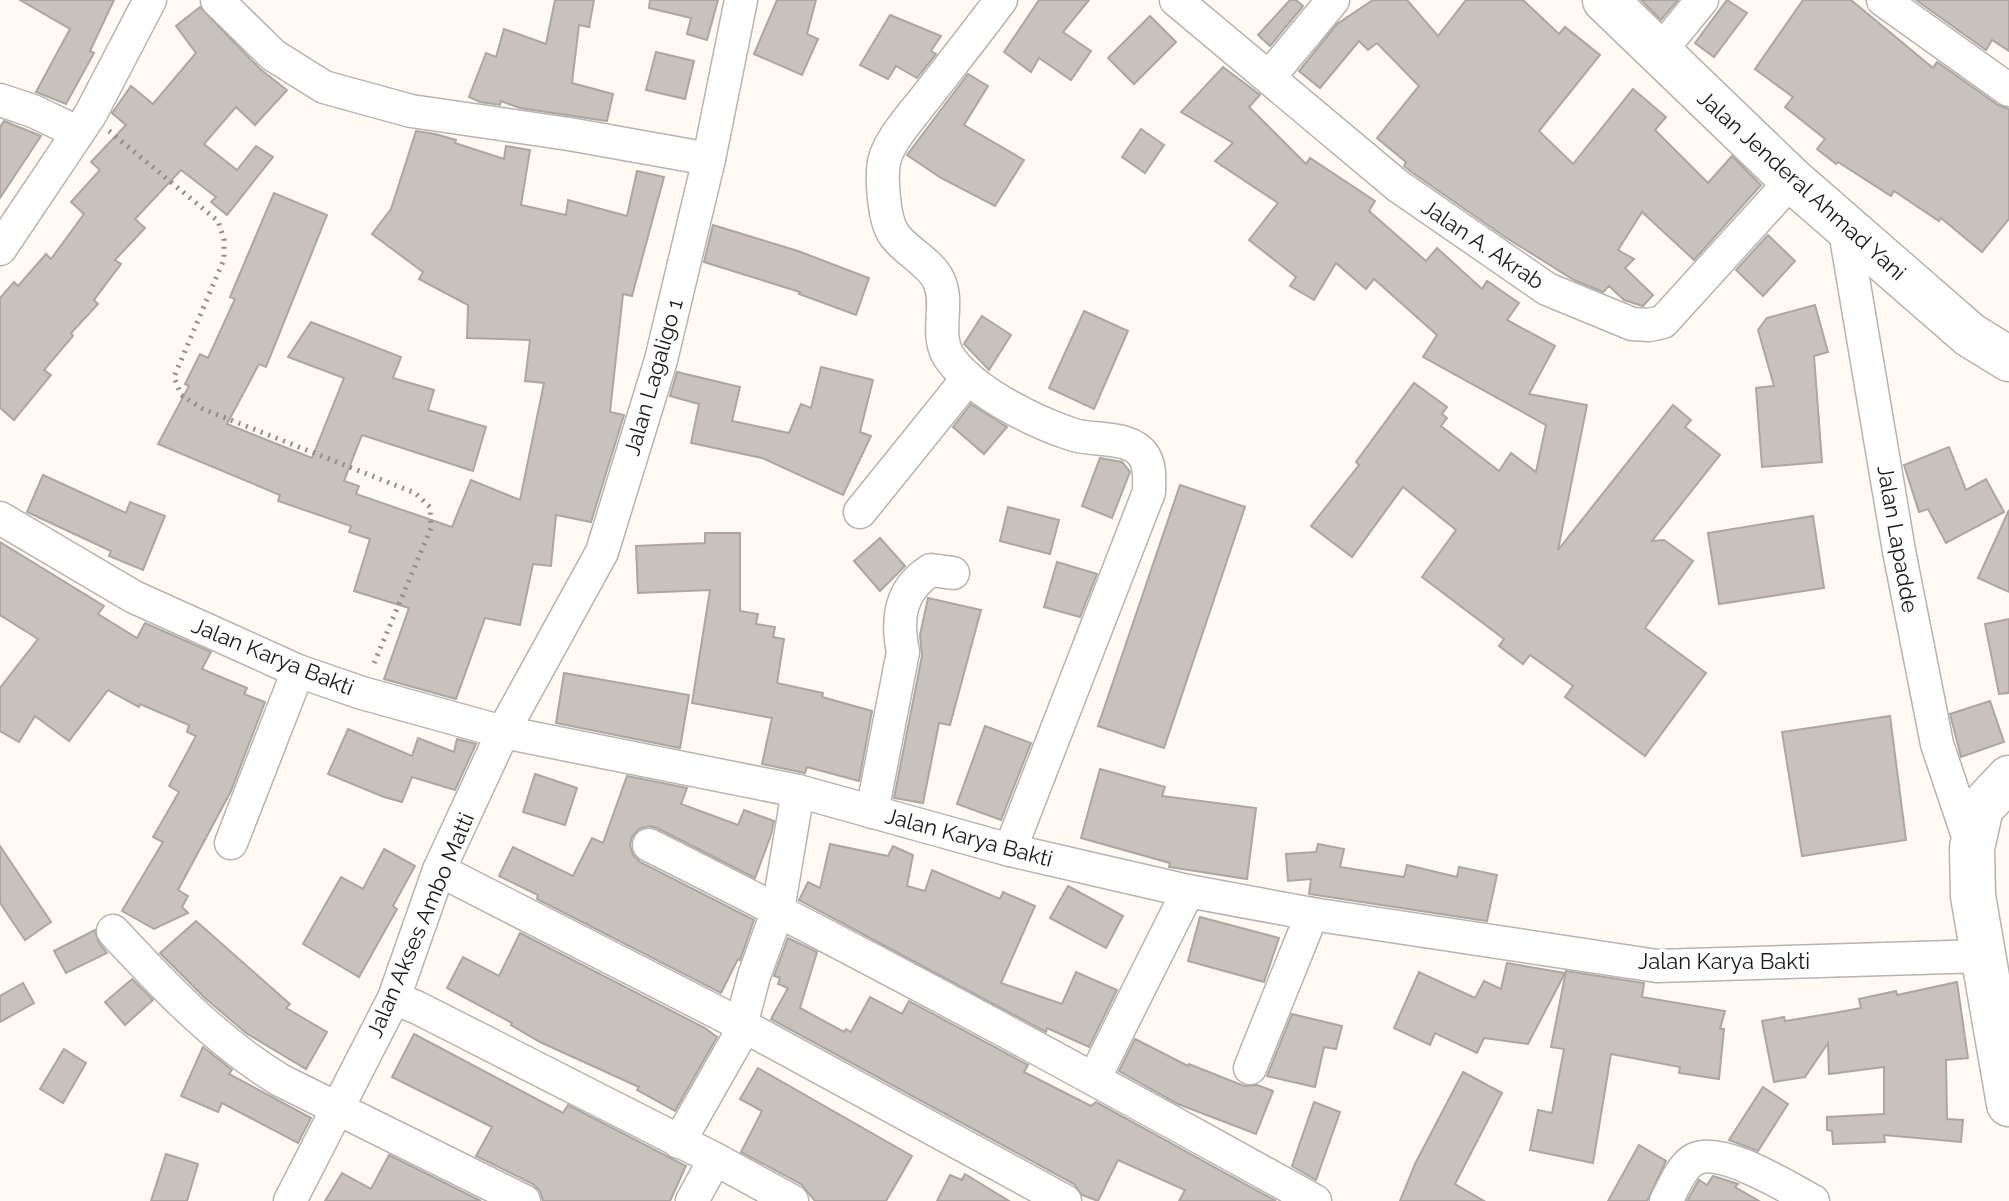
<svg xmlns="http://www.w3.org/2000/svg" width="2009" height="1201" font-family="Raleway,sans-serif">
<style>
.building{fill:#c7c2bd;stroke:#aba6a1;stroke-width:2}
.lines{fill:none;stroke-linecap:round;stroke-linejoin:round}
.street-casing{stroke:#b8b3ae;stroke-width:35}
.highway-casing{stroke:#b8b3ae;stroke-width:47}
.path{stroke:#908c89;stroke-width:5;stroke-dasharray:2 6;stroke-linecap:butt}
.street{stroke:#fff;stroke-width:32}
.highway{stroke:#fff;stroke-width:44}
.labels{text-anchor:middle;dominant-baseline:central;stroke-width:7;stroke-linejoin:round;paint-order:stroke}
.street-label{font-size:22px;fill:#1c1a18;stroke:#fff}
</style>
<rect width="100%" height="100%" fill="#fff9f4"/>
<g class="building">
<path d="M20,0h94l-24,51 4,2 -28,51 -30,-12 34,-63z"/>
<path d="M555,0h39l-5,27 -10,-2 -7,58 41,11 -6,27 -87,-13 -19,-7 -1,4 -20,-3 -11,-5 17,-44 10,4 8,-28 42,15z"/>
<path d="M650,0h68l-11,40 -20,-6 4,-16 -42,-10z"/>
<path d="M777,0h39l-9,34 11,5 -16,36 -48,-21z"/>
<path d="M1039,0h50l-26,32 28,19 -20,29 -32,-22 -8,14 -27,-20z"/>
<path d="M1290,0h6l7,6 -33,40 -12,-11z"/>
<path d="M1373,0h34l31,36 28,-36h57l36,34 6,-7 35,28 -61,76 34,33 60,-75 33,28 -11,13 53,53 24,-27 29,29 -67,75 -52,-48 -24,38 16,9 -9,9 28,27 -10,11 -19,-6 -15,-14 -6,6 -29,-12 -69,-43 -95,-66 -6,-5 2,-4 -29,-24 42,-52 -42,-43 -9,7 -9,-9 -39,47 -21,-17 38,-47z"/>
<path d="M1641,0h37l-17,20z"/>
<path d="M1727,0l20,13 -33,44 -19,-14z"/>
<path d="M1803,0h48l82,68 4,-6 61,43 11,4v110l-27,33 -41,-34 -2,3 -45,-30 -3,5 -53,-34 -2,2 -19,-15 8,-10 -40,-32 8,-10 -38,-28z"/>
<path d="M1916,0h93v51l-17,-11 -6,10z"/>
<path d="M200,7l60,62 27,21 -32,35 -19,-18 -32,37 33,26 19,-24 17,11 -46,58 -16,-13 5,-5 -35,-27 -46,49 10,9 -30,32 6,4 -27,36 4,4 -27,29 2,3 -29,34 7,5 -37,45 -14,-12v-110l14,-16 4,4 28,-32 5,5 33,-45 -13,-12 29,-32 -9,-8 35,-37 -14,-12 19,-27 22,18 43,-51 -20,-27z"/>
<path d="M890,15l51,21 -10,15 5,3 -19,24 -21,-12 -8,13 -28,-14z"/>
<path d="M1150,16l26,26 -42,42 -26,-26z"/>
<path d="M656,52l38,9 -9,38 -39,-9z"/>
<path d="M1223,67l37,28 -11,12 57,57 4,-6 65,43 -6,10 57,50 11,-13 45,41 5,-8 32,22 -12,17 48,26 -26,48 58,11 -29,145 115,-145 18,15 -6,7 35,28 -68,86 12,-1 29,21 -48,67 61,45 -61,83 -80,-59 8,-11 -43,-31 -7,9 -24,-18 5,-7 -82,-62 34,-47 -53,-43 -51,70 -41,-31 48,-61 -3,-3 58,-79 33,24 -5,7 5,4 -6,8 58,45 12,-18 25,19 10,-47 -123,-68 14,-22 -63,-56 -8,10 -30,-26 -22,37 -24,-14 6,-9 -47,-37 29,-37 -63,-42 18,-18 -52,-31z"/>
<path d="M968,74l20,12 -24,39 60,35 -29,46 -54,-28 -34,-23z"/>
<path d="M4,121l37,15 -41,62v-71z"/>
<path d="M1141,129l23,16 -19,28 -23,-16z"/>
<path d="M416,131l19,3 21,6 -1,3 49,16 2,-13 24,4 -9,55 45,10 2,-15 59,16 10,-45 27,6 -32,119 -9,-2 -13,118 14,3 -33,107 -35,-7 -5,51 -18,-2 -13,61 -35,-7 -29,81 -72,-20 25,-71 -55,-17 16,-52 -21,-7 2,-6 -73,-25 2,-6 -122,-51 31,-58 -4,-2 15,-30 8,4 27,-59 -5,-2 44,-104 53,22 -61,152 -7,-3 -32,60 85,34 32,-80 -56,-21 23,-35 90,35 -8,21 41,12 -6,20 58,17 -13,44 -111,-36 -18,46 15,5 -3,8 96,33 19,-47 49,20 24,-117 -19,-2 5,-41 -63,-2 1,-33 -49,-26 4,-7 -51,-38 19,-25z"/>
<path d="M713,225l85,26 71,27 -13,37 -57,-21 1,-2 -96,-30z"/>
<path d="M1768,235l27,26 -32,35 -27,-26z"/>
<path d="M1815,305l13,47 -14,4 8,106 -60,5 -6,-79 18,-2 -16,-56 9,-12z"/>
<path d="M1084,311l44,20 -34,78 -45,-21z"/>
<path d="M982,316l29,19 -22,35 -25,-26z"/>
<path d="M821,367l52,13 -13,52 11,4 -28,59 -81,-37 -71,-15 8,-39 -29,-8 7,-24 63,15 -8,34 57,12 12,-29 10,4z"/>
<path d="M971,404l36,23 -23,27 -31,-27z"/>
<path d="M1949,447l17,43 20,-11 18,33 -58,31 -18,-34 -9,3 -15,-47z"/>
<path d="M1100,458l22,4 8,10 -18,46 -30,-12z"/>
<path d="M43,475l83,38 4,-11 35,14 -22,54 -34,-14 2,-5 -84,-39z"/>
<path d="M1180,485l65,22 -81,241 -66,-22z"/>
<path d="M1008,507l51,13 -9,34 -50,-13z"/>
<path d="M2009,510v82l-31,-14z"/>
<path d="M1813,516l11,72 -105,16 -11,-71z"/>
<path d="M705,533h35v78l18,3 -2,10 19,3 -2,10 11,2 -7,44 46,10 -1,4 50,14 -13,70 -52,-14 -2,6 -43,-9 10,-46 -80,-15 18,-113 -72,3 -2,-47 69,-3z"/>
<path d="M880,538l25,28 -25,25 -26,-30z"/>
<path d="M0,542l104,64 -6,8 39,24 8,-15 66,29 -9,17 45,19 -3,6 21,8 -34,89 -53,99 10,6 -6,11 6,6 -34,16 -32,-18 41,-69 -10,-5 26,-45 -10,-6 27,-50 -9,-4 2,-7 -49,-21 -1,3 -31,-17 -39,51 -34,-25 -16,26 -19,-11v-43l38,-49 -38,-24z"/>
<path d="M1057,562l40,12 -17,43 -36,-10z"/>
<path d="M928,598l53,12 -31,115 -11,-2 -16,80 -29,-5 28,-142 -2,-21z"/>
<path d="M2009,619v74l-10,1 -14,-70z"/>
<path d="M564,673l125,22 -9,53 -124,-25z"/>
<path d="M1990,701l14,41 -43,15 -11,-43z"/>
<path d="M1890,716l16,124 -104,16 -20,-124z"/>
<path d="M985,726l46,17 -30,77 -44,-16z"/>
<path d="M348,729l64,27 6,-18 36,14 3,-13 19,5 -21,46 -43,-13 -10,25 -18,-5 -56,-23z"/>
<path d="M1100,769l65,18 -3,9 94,12 -9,71 -78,-12 1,-4 -89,-25z"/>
<path d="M535,774l42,14 -12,37 -42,-13z"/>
<path d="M627,776l60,12 -6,16 57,21 6,-15 30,11 -3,14 -16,43 -98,-50 -8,-2 -10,3 -7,8 -2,8 3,10 7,7 114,58 -14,40 -2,-1 -17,34 -184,-94 1,-4 -39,-19 14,-29 60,29 19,-38 11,5z"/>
<path d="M830,844l58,12 5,-10 20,9 -6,31 18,5 7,-21 68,29 3,-7 32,14 -34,77 61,21 14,-32 41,18 -28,57 -42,-19 -1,4 -247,-132 9,-18 12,6z"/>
<path d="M1318,844l26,5 -4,18 64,10 3,-12 50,12 2,-10 38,8 -10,46 -178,-27 2,-15 -23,2 -2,-27 30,-2z"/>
<path d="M0,846l51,76 -26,18 -25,-37z"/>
<path d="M384,849l31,17 -22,40 4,3 -38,68 -56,-33 38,-67 22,12z"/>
<path d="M1068,886l55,30 -17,32 -56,-30z"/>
<path d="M1200,917l79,21 -15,44 -76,-21z"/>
<path d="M196,921l94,83 -4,4 41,24 -21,37 -60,-36 -41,-35 -45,-45z"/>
<path d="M95,930l4,13 8,10 -41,20 -12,-22z"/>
<path d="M520,933l185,95 12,9 -42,74 -38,-21 2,-3 -99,-45 -29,-17 1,-2 -65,-35 16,-31 36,19z"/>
<path d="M788,938l29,14 -17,56 44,24 2,-3 5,3 19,-35 32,17 7,-13 119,64 -4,7 67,34 5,-4 180,99h-97l6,-11 -67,-30 -20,41 -16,-6 -8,-11 -303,-165 17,-31 -10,-4 2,-6 -6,-2z"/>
<path d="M1507,963l58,10 -37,71 -44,-6 -7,15 -42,-20 -5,12 -36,-17 25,-56 56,26 9,-17 17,8z"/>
<path d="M1566,971l78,12 -2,14 83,14 -5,18h4l-5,50 -40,-6 1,-6 -69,-13 -18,109 -63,-13 8,-40 14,3 12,-64 -13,-2z"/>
<path d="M132,979l21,21 -28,25 -20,-23z"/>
<path d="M1957,982l11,76 -22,2 1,59 16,1 -2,22 -77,-7 1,7 -52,2 -1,-13 -5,-1v-13l57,-3v-47l-55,7 -1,-31 -23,34 -31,5 -12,-61 22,-4 1,4 49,-8 27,-5 -2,-9 37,-8 1,4z"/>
<path d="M23,983l11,20 -34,19v-26z"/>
<path d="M1292,1014l50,12 -6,23 -12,-2 -9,40 -48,-11z"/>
<path d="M414,1034l149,79 5,-8 118,61 -16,35h-127l-3,-10 -7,-7 -57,-28 16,-29 -100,-50z"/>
<path d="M1135,1039l53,27 1,-2 55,22 13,-1 16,6 -17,43 -78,-30 -59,-33z"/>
<path d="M203,1047l29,23 -3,4 82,44 -13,25 -76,-40 -4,9 -37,-16z"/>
<path d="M64,1049l22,14 -23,40 -23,-14z"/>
<path d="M758,1068l154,88 -26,45h-71l-14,-17 -60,-32 21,-41 -22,-12z"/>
<path d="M1463,1072l39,21 -47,91 29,17h-84l15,-37z"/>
<path d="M1763,1087l25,17 -30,47 -29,-11z"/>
<path d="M1314,1102l26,10 -24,68 -24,-14z"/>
<path d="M1639,1145l27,16 -19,40h-39z"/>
<path d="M166,1154l32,10 -11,37h-36z"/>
<path d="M389,1155l92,46h-156l17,-28 29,16z"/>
<path d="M965,1174l44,27h-72l13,-26 12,5z"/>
<path d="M1713,1176l25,8 -3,3 24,14h-72l12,-21 8,5z"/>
</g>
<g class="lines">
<g class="street-casing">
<g id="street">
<path d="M217,0l56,55 51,32 87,24 158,23 140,25"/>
<path d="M1001,0c-24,32 -49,64 -74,96 -13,17 -39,45 -43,66 -3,16 0,57 9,71 11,18 37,28 46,48 11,24 -5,53 10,76 23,34 83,64 122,77 21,8 59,0 73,22 7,11 5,24 5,36l-139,358"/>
<path d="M1176,0l222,186 149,103 85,35 17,1 14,-3 129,-142"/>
<path d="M1883,0l126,90"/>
<path d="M1658,54l44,-54"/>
<path d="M1270,76l63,-76"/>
<path d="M0,100l33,11 44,21"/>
<path d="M1844,225l55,326 38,193 35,104"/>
<path d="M0,249l90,-134 60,-115"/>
<path d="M860,512l108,-134"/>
<path d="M0,518l134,79 164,74 64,22 141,39 295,59 212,59 178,41 124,23 345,52 326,-10"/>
<path d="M872,812l31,-160c-7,-34 -3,-63 28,-82l22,3"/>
<path d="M231,843l67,-172"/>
<path d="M649,845c225,113 446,234 666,356"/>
<path d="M439,870l303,155 323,176"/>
<path d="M113,931c51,55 103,110 167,149l244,121"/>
<path d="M394,998l24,10 297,151 77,42"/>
<path d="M1250,1068l62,-154"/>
<path d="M1094,1079l94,-188"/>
<path d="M679,1142l58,-102 17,-64 24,-66 20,-119"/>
<path d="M290,1201l104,-203 45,-128 64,-138 99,-180 59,-192 48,-201 32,-159"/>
<path d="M692,1201l23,-42"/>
<path d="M1666,1201c7,-12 15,-35 29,-42 28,-13 93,29 118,42"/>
</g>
</g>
<g class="highway-casing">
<g id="highway">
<path d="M1605,0l187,180 178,155 39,24"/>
<path d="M2009,778l-28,30 -9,40 1,48 36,208"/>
</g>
</g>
<path class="path" d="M109,131l109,90 6,18v20l-50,118 7,18 22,14 212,84 15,14 1,21 -59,140"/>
<use href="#street" class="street"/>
<use href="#highway" class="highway"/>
</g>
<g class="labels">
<g class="street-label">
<text transform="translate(1802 185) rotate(42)">Jalan Jenderal Ahmad Yani</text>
<text transform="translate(1483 244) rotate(34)">Jalan A. Akrab</text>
<text transform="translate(653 377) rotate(-74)">Jalan Lagaligo 1</text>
<text transform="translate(1898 539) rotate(80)">Jalan Lapadde</text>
<text transform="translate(273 656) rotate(22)">Jalan Karya Bakti</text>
<text transform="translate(969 837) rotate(15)">Jalan Karya Bakti</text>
<text transform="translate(420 925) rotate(-67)">Jalan Akses Ambo Matti</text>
<text x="1724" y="961">Jalan Karya Bakti</text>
</g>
</g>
</svg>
